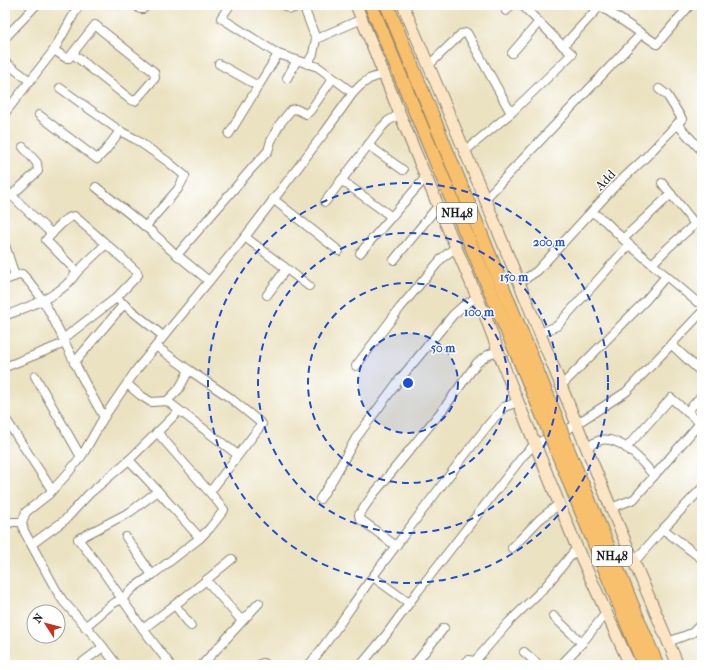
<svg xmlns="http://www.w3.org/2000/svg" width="707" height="670" font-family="'IM FELL French Canon',serif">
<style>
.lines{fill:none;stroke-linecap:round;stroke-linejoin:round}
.minor-casing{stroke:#847f6e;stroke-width:10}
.secondary-casing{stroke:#847f6e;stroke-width:13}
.trunk-casing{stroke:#847f6e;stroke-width:15}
.minor{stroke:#fff;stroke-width:8}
.secondary{stroke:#fce5c4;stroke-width:11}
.trunk{stroke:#f8bf6c;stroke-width:13}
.trunk-bridge-casing{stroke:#847f6e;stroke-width:15;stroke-linecap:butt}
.trunk-bridge{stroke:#f8bf6c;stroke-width:13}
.ring{fill:none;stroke:#1d4ed8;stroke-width:2;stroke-dasharray:7 5}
.labels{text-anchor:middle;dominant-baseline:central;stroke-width:3;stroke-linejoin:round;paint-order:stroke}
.shield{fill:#fff;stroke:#606060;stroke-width:1}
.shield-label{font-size:12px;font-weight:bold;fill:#1c1c1c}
.street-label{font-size:13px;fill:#1c1c1c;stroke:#fff}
.centre{fill:#1d4ed8;stroke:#fff;stroke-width:2}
.ring-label{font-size:12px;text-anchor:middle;font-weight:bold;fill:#1d4ed8;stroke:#fff;stroke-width:3;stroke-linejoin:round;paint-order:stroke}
</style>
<rect width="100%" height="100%" fill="#fff"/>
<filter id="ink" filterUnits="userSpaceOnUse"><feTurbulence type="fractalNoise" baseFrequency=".025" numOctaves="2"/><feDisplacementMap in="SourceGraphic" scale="8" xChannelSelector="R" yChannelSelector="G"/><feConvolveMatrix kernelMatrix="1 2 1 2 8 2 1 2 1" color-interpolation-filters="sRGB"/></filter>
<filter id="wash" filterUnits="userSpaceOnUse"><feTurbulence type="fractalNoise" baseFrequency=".012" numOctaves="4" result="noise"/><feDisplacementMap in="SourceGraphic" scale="16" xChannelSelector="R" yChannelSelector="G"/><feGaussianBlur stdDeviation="0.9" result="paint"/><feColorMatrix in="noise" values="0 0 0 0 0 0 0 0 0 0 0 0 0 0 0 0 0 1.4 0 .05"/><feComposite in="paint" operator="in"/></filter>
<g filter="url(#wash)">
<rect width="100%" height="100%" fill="#ebe2c1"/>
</g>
<g filter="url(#ink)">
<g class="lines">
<g class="minor-casing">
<g id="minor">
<path d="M136,5l4,4h3l4,-4"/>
<path d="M230,5l-9,13 57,36 40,13 15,11"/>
<path d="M283,5l8,4 9,-3 5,4 11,29 -3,15 -6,10"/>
<path d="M522,5l41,41"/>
<path d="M599,5l58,39 33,-39"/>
<path d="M506,11l5,-6"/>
<path d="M5,38l31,-33"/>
<path d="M316,39l46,-20"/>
<path d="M54,50l12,8h3l26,-33 59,47 1,6 -20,23 -4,-1 -58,-46"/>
<path d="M512,53l27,-31"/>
<path d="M5,62l25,19"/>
<path d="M219,64l39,22"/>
<path d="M429,65l32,-31 6,-1 44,80"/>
<path d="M287,78l10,-18"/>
<path d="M60,88l60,43 15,8 32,22 18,15 -7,13 -33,38"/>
<path d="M5,113l49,-63 25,-45"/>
<path d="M39,115l58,44 8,-8 15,-20"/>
<path d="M677,124l25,27"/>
<path d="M229,134l49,-80"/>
<path d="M368,145l35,25"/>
<path d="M465,151l46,-38 61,-59 -9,-8 37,-40"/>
<path d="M341,180l51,37"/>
<path d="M96,187l56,45 19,18 38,31"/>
<path d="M11,195l41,39"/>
<path d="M5,199l8,-5 25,-23 -1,-8 -14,-16"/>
<path d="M273,199l66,52"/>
<path d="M485,199l156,-165"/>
<path d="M325,202l57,-75 6,-6 12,-7"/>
<path d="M592,212l13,9 20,20 72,61"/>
<path d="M695,224l7,-5"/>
<path d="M245,237l64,49"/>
<path d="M623,239l48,-45"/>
<path d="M106,244l-29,28 -31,-32c8,-8 18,-22 28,-24 22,19 43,37 63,56l1,3 -22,23 47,38"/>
<path d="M5,245l10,31"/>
<path d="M360,253l66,-76"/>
<path d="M177,255l76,-88 15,-16 3,-10 8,-16 12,-15 5,-1 10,5 4,-3 23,-33 20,15"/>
<path d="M394,260l44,-54"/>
<path d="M652,264l17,-17 26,-23 -33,-41"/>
<path d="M5,280l17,-6c25,25 37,58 53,89 9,19 19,37 29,54"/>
<path d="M519,283l18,-12 77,-84 30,-28 38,-40 -15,-24 -8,-6"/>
<path d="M267,295l17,-23v-5"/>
<path d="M5,316c26,-11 56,-19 72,-44"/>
<path d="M540,333l17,-7 72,-81"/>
<path d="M63,339l53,-41"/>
<path d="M671,344l31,29"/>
<path d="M74,363l50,-59"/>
<path d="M356,366l44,-58 42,-50 14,-11"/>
<path d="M5,367l60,-24"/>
<path d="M189,370l40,27 33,27 -52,68"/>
<path d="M35,376l46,81"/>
<path d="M127,384l13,11 11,7 16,-1 12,-12 10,-19 -32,-23"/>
<path d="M561,386l85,-86 20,-24"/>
<path d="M167,401l71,54"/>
<path d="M687,412l15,-17"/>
<path d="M5,418l47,72"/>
<path d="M587,447c4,-2 9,-6 14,-7 20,-4 42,22 53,36l-20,23 -23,9"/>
<path d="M626,448l45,-50 29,25 -46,53"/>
<path d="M129,460l28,30 43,48"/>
<path d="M320,499l13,-20 23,-41 44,-59 53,-64 10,-9 14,-9"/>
<path d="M5,527l6,-5h11"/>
<path d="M663,529l39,30"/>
<path d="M126,537l26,38"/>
<path d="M32,544l33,-24 24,-26 40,-34 50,-49"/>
<path d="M396,546l-36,-27 -1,-4 13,-19 72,-88 33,-45 11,-8 10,-5"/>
<path d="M512,548l28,-29 19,-15"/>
<path d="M634,562l29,-33 39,-41"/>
<path d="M373,577l36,26"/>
<path d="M206,580l36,41"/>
<path d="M175,605l16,21"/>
<path d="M553,616l29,27"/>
<path d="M85,627l27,-23 10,-5 -20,-29 -24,-31 52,-27 28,-21"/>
<path d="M143,629l-21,-30 11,-11 19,-13 48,-37 10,-10 14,-18 -6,-8 -61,-70"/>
<path d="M668,642l24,-9 10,-10"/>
<path d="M524,652l15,13"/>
<path d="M169,663l-26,-34 50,-38 39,-32"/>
<path d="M79,665l24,-18"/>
<path d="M117,665l-20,-26 -34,-38 -8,-13 -31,-57 -2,-9 4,-10 23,-18 19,-21 15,-19 21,-37 33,-48 108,-132 80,-105 28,-39 8,-8 8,-6 15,-5"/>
<path d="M202,665l57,-62"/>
<path d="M258,665l5,-2 3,2"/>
<path d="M309,665c23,-28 41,-57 62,-86 39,-52 78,-104 118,-155l15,-17 14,-5"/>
<path d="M361,665l25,-30 32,-44 105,-135 12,-12 35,-16 56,-36 76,-80"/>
<path d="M414,665l30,-37"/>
<path d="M464,665l4,-5 7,1"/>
<path d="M478,665l-3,-4 34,-39 36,-35 32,-39"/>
<path d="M561,665l21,-22 24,-30"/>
</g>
</g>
<g class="secondary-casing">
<g id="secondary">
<path d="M356,5l58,144 72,169 22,59 69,171 53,117"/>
<path d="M403,5l82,194 126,309 67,157"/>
</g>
</g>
<g class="trunk-casing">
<g id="trunk">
<path d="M371,5l71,171 103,245"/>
<path d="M387,5l169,412"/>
<path d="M567,447l90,218"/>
<path d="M556,449l88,216"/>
</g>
</g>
<use href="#minor" class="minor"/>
<use href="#secondary" class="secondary"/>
<use href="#trunk" class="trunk"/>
<g class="trunk-bridge-casing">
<g id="trunk-bridge">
<path d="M556,417l11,30"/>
<path d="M545,421l11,28"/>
</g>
</g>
<use href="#trunk-bridge" class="trunk-bridge"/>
</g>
</g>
<circle cx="408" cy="383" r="50" fill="#1d4ed8" fill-opacity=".12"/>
<g class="ring">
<circle cx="408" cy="383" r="50"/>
<circle cx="408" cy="383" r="100"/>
<circle cx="408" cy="383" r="150"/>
<circle cx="408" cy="383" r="200"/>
</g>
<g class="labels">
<g class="shield">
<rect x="437" y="203" width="40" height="20" rx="3"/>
<rect x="592" y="546" width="40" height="20" rx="3"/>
</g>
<g class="shield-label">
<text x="457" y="213">NH48</text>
<text x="612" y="556">NH48</text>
</g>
<g class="street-label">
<text transform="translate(605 180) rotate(-46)">Add</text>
</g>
</g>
<circle cx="408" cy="383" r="6" class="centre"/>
<g class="ring-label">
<text x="549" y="246">200 m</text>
<text x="514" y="281">150 m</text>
<text x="479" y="316">100 m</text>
<text x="443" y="352">50 m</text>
</g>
<rect width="707" height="670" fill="none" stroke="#fff" stroke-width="20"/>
<g transform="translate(46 624) rotate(306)"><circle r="19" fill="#ffffff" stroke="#a4a4a4"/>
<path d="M0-3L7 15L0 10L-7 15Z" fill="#c8321e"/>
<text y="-6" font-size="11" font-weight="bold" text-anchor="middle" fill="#1c1c1c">N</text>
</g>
</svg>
